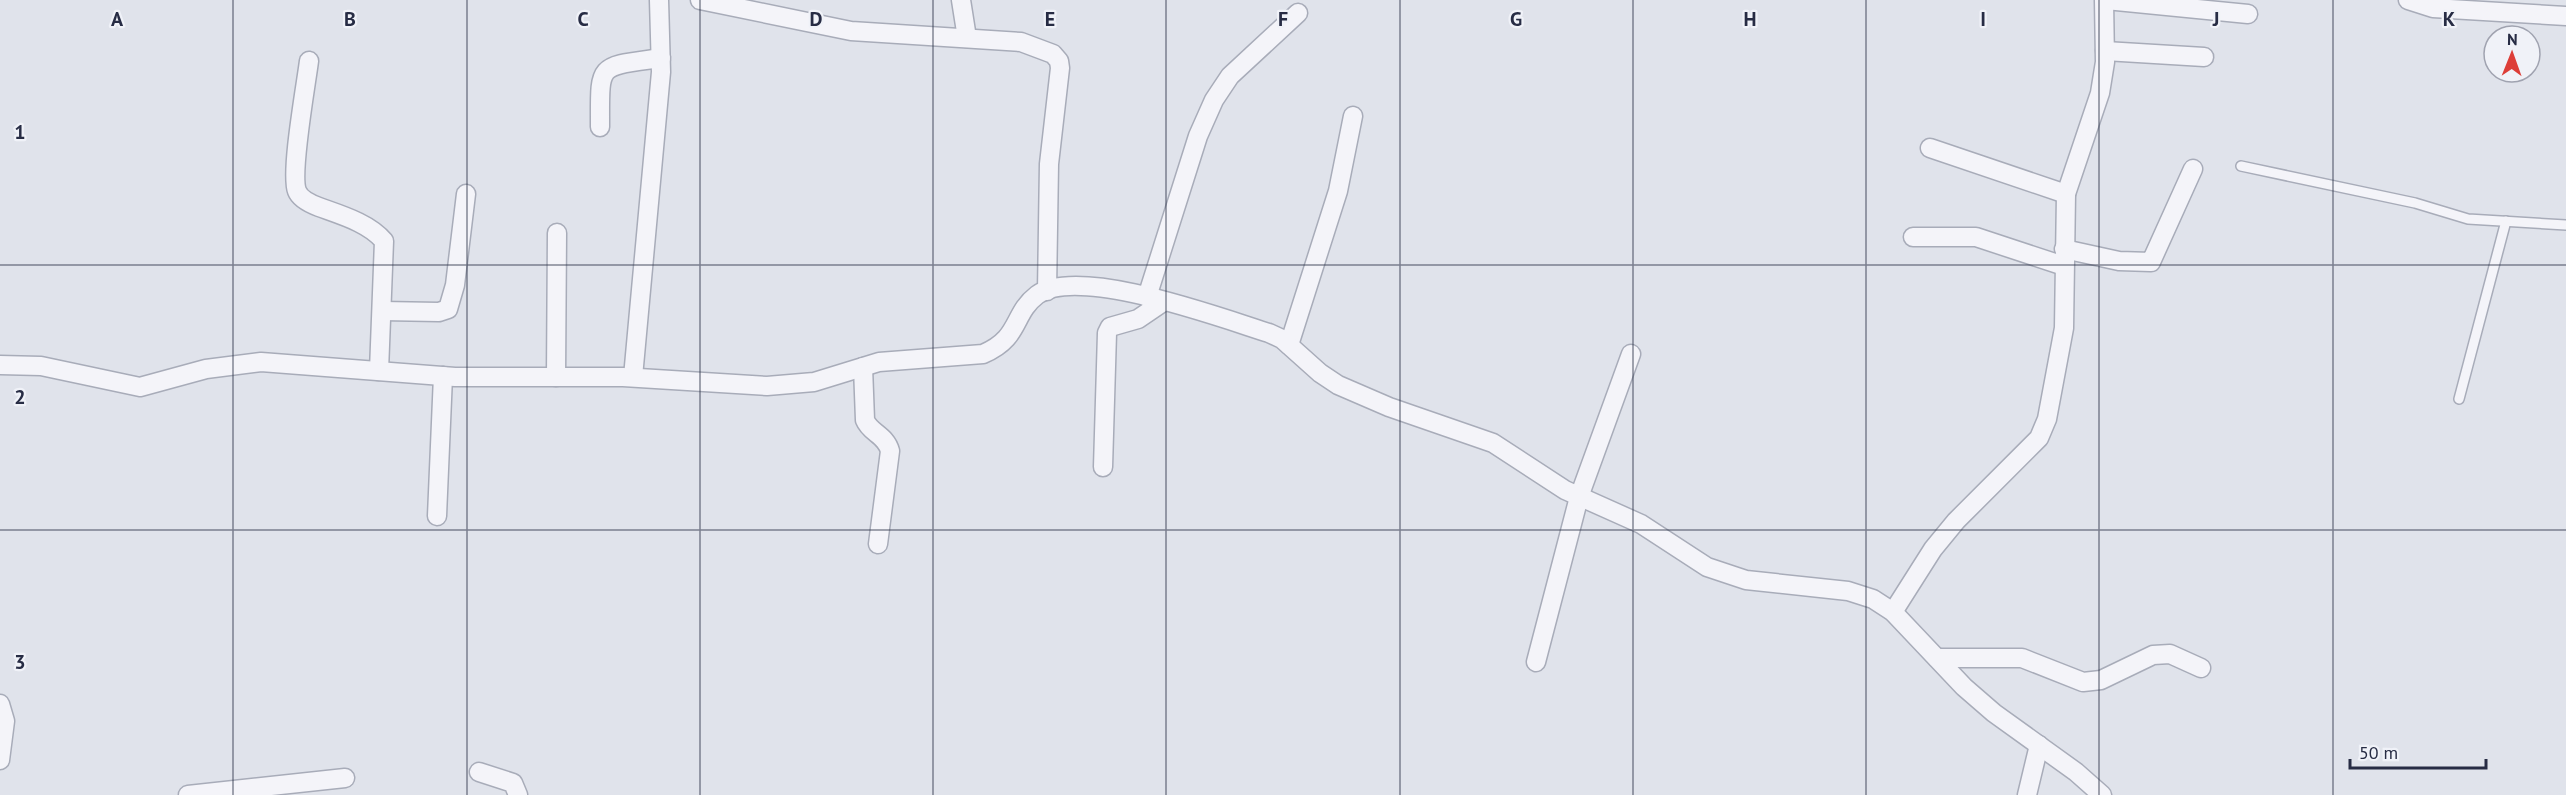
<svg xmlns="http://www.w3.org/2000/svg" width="2566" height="795" font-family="'PT Sans',sans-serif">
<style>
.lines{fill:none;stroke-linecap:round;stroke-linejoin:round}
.service-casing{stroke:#a8acb9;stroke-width:12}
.minor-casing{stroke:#a8acb9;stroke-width:21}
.service{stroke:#f4f4f9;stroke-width:9}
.minor{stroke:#f4f4f9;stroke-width:18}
.grid{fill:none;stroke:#272c44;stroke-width:1.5;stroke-opacity:0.55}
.grid-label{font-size:20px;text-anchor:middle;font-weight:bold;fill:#272c44;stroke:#f0f2f8;stroke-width:4.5;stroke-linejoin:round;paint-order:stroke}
</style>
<rect width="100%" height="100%" fill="#e0e3eb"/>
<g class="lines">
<g class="service-casing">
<g id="service">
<path d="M2241,166l174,37 53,16 98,6"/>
<path d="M2459,399l47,-178"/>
</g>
</g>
<g class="minor-casing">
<g id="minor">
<path d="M700,0l151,31 170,11 32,12 6,7 1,7 -11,96 -2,127"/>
<path d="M961,0l6,38"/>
<path d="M2106,0l142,14"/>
<path d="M2408,0l25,8 133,8"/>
<path d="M2105,51l99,6"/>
<path d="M309,61c-3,24 -19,112 -12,130 3,8 14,13 22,16 22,8 50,16 65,34l-5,130"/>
<path d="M600,127c0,-65 -4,-60 61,-69"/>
<path d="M1930,148l136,46"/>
<path d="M1913,237h63l88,29"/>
<path d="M2064,249l55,12 32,1 42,-93"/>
<path d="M1147,297l51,-161 16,-36 16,-24 68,-63"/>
<path d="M382,311l57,1 9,-3 7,-24 11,-91"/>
<path d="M1289,345l49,-154 15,-75"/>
<path d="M0,365l41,1 99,21 66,-18 55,-7 194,15h168l144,9 47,-4 65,-20 104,-8c38,-16 29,-40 54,-59 41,-30 184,23 232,38l13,6 38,34 18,12 51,22 104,36 72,47 76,34 66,43 39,13 102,11 25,8 20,13 71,75 30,26 82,59 26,23"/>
<path d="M863,367l2,53c5,13 21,15 25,31l-12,93"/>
<path d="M556,377l1,-144"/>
<path d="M633,377l28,-305 -2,-72"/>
<path d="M1103,467l4,-134 3,-6 28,-8 25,-17"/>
<path d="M437,516l6,-140"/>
<path d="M1893,612l40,-63 23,-28 83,-83 8,-19 17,-91 2,-134 34,-101 5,-31 -1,-62"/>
<path d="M1937,658h85l61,24 18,-2 52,-25 17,-1 31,14"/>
<path d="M1536,662l43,-165 52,-143"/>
<path d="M0,704l5,17 -5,39"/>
<path d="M479,772l34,11 5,12"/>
<path d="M188,795l157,-17"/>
<path d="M2027,795l12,-50"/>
</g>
</g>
<use href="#service" class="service"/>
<use href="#minor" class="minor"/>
</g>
<path class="grid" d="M233,0v795M467,0v795M700,0v795M933,0v795M1166,0v795M1400,0v795M1633,0v795M1866,0v795M2099,0v795M2333,0v795M0,265h2566M0,530h2566"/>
<g class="grid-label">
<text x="117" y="26">A</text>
<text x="350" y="26">B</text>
<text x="583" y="26">C</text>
<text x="816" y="26">D</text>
<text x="1050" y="26">E</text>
<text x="1283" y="26">F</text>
<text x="1516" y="26">G</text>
<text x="1750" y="26">H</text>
<text x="1983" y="26">I</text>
<text x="2216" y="26">J</text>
<text x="2449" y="26">K</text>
<text x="20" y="139">1</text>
<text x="20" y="404">2</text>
<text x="20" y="669">3</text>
</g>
<g transform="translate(2512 54) rotate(1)"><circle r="28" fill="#f0f2f8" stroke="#a0a3b0" stroke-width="1.5"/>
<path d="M0-4.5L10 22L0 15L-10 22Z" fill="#dd3e38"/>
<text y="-9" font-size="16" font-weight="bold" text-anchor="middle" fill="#272c44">N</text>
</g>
<path d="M2350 759v9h136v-9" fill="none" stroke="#272c44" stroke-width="3"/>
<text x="2359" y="759" font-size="18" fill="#272c44" stroke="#f0f2f8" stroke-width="4.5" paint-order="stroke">50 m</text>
</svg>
